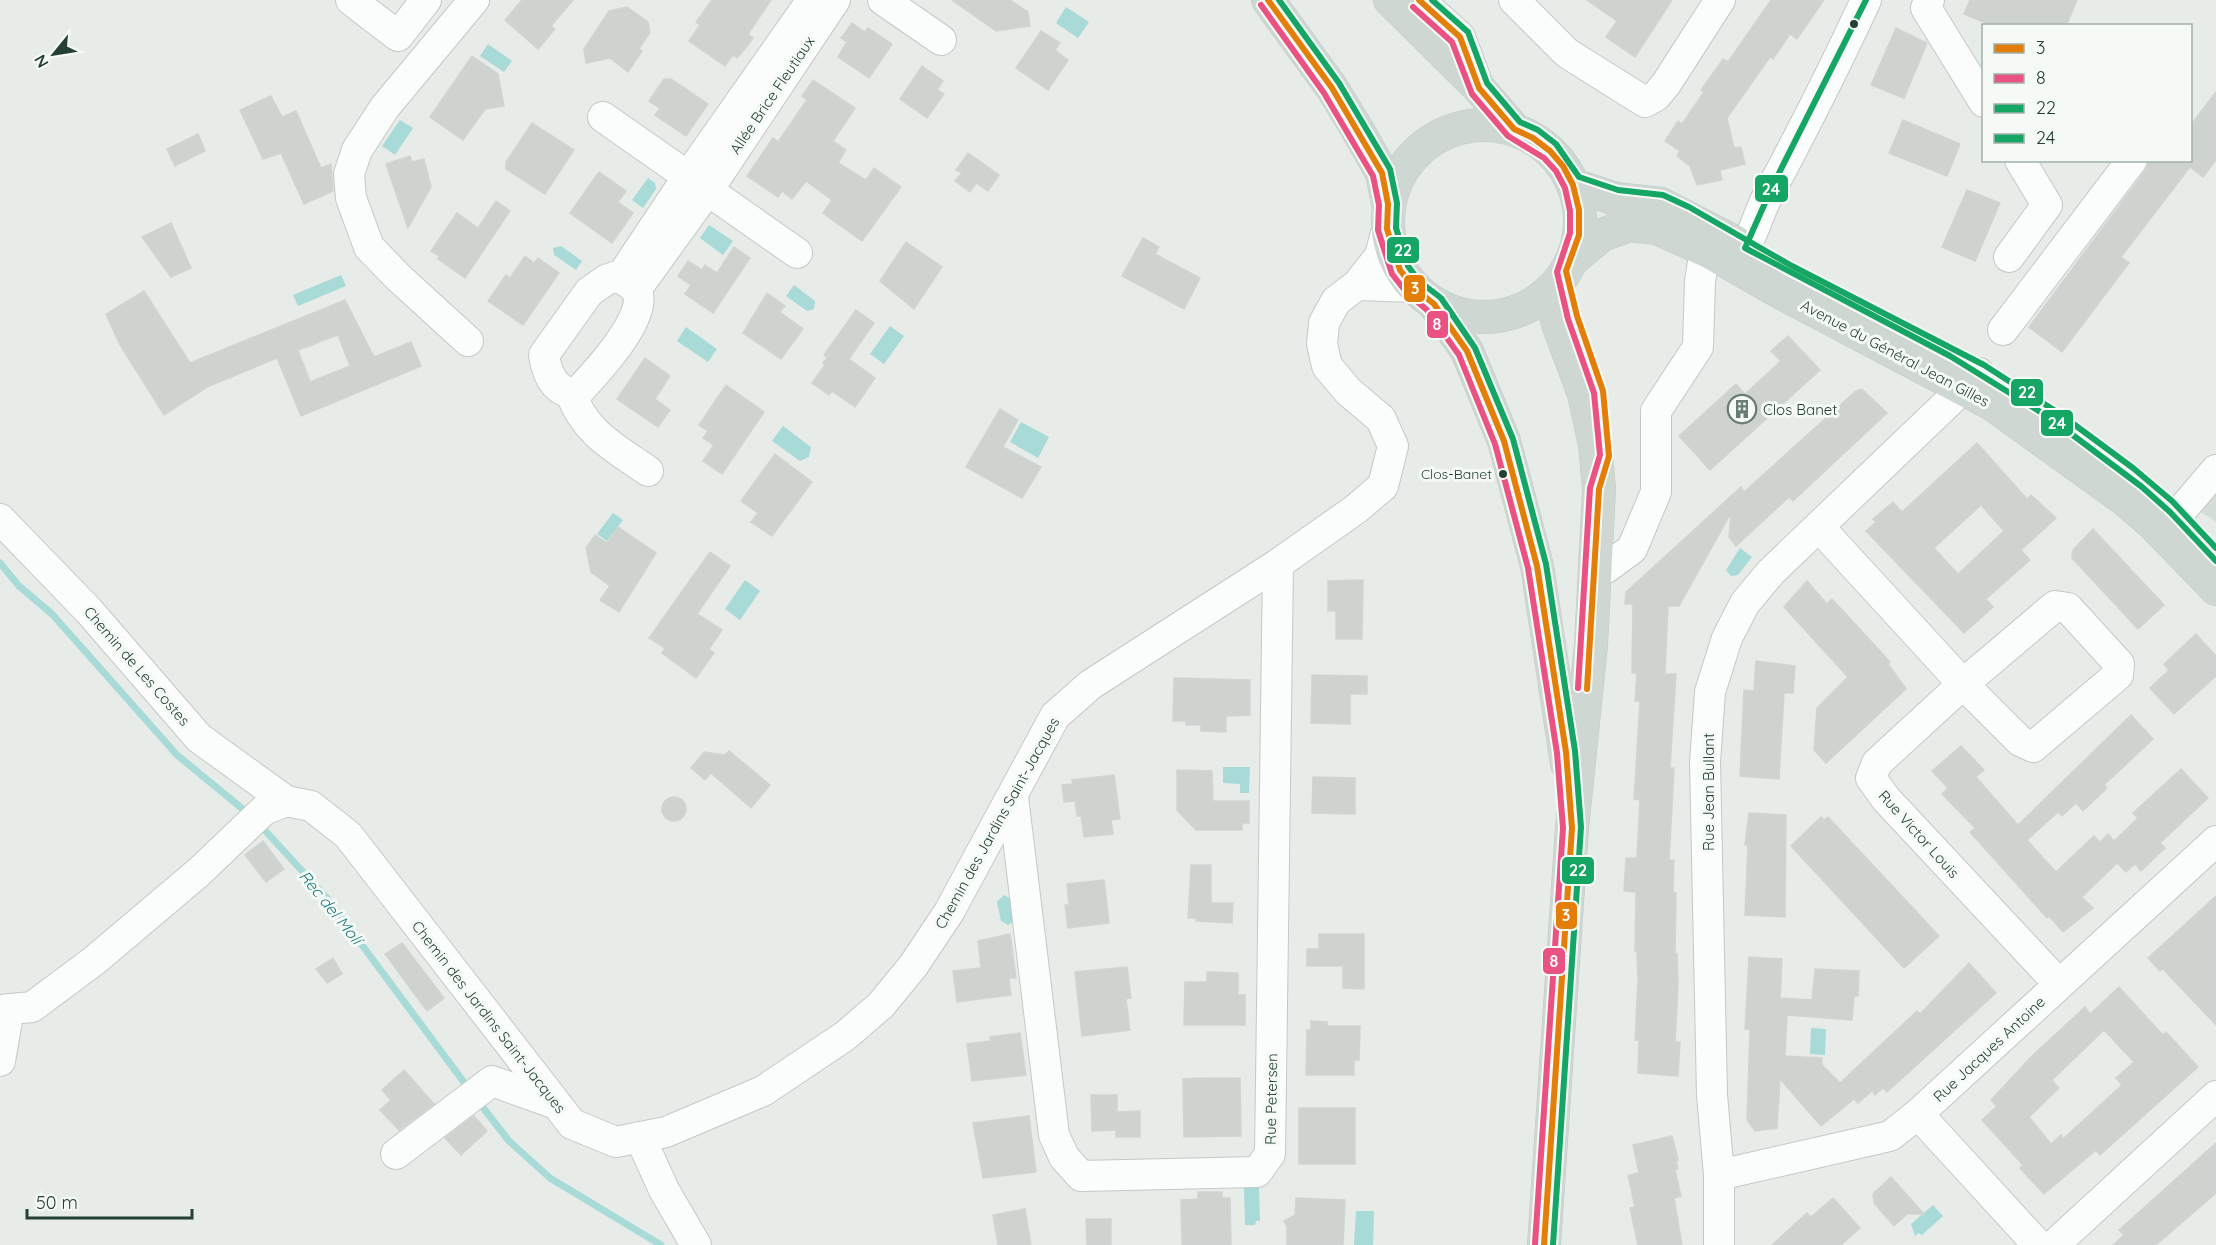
<svg xmlns="http://www.w3.org/2000/svg" width="2216" height="1245" font-family="Quicksand,sans-serif">
<style>
.built{fill:#d5ddd8}
.water{fill:#a8dad8}
.lines{fill:none;stroke-linecap:round;stroke-linejoin:round}
.stream{stroke:#a8dad8;stroke-width:7}
.building{fill:#ced3d0;stroke:#d0d5d2;stroke-width:1.5;fill-rule:evenodd}
.minor-casing{stroke:#c4c9c6;stroke-width:32}
.major-casing{stroke:#c2cbc6;stroke-width:34}
.minor{stroke:#fbfcfc;stroke-width:30}
.major{stroke:#cfd7d3;stroke-width:33}
.bus-1-casing{stroke:#f6faf7;stroke-width:10}
.bus-2-casing{stroke:#f6faf7;stroke-width:10}
.bus-3-casing{stroke:#f6faf7;stroke-width:10}
.bus-4-casing{stroke:#f6faf7;stroke-width:10}
.bus-1{stroke:#e37f08;stroke-width:6}
.bus-2{stroke:#ea5284;stroke-width:6}
.bus-3{stroke:#15a565;stroke-width:6}
.bus-4{stroke:#15a565;stroke-width:6}
.bus-dot{fill:#244133;stroke:#f6faf7;stroke-width:2}
.labels{text-anchor:middle;dominant-baseline:central;stroke-width:6;stroke-linejoin:round;paint-order:stroke}
.bus-label{font-size:14px;fill:#244133;stroke:#f6faf7;text-anchor:end}
.street-label{font-size:15px;fill:#244133;stroke:#f6faf7}
.poi-label{font-size:15px;fill:#244133;stroke:#f6faf7;text-anchor:start}
.water-label{font-size:16px;font-style:italic;fill:#1c7e7b;stroke:#f6faf7}
.line-badge{stroke:#f6faf7;stroke-width:2}
.badge-label{font-size:16px;text-anchor:middle;font-weight:bold;fill:#fff}
</style>
<rect width="100%" height="100%" fill="#e7ece9"/>
<path class="built" d="M2216,454v68l-35,-24z"/>
<g class="water">
<path d="M1066,7l23,15 -11,16 -22,-15z"/>
<path d="M488,44l24,17 -8,11 -24,-16z"/>
<path d="M400,120l13,8 -18,27 -13,-9z"/>
<path d="M648,178l7,5 1,6 -13,19 -11,-8z"/>
<path d="M709,225l24,16 -10,14 -23,-17z"/>
<path d="M561,246l21,15 -6,9 -22,-15 -1,-7z"/>
<path d="M341,275l5,11 -48,20 -5,-11z"/>
<path d="M794,285l21,16 -1,8 -7,2 -21,-15z"/>
<path d="M890,326l14,10 -20,28 -14,-10z"/>
<path d="M686,327l31,22 -9,13 -31,-21z"/>
<path d="M1021,422l28,15 -11,21 -28,-16z"/>
<path d="M783,426l28,21 -2,10 -9,4 -28,-20z"/>
<path d="M613,513l10,7 -16,21 -10,-7z"/>
<path d="M1740,548l12,9 -14,18 -7,1 -5,-6z"/>
<path d="M745,580l15,11 -20,29 -15,-11z"/>
<path d="M1223,767h27l-1,26h-9v-9l-17,-1z"/>
<path d="M1004,895l7,4 3,22 -6,4 -7,-4 -4,-19z"/>
<path d="M1811,1028l15,1 -1,26 -15,-1z"/>
<path d="M1244,1188h15l1,33h-4l-1,4h-10z"/>
<path d="M1933,1205l10,11 -21,19 -4,-2 -3,3 -4,-12z"/>
<path d="M1356,1211h18l-1,34h-19z"/>
</g>
<g class="lines">
<g class="stream">
<path d="M0,563l19,23 33,28 125,141 73,60"/>
<path d="M260,825l67,73 142,191"/>
<path d="M477,1100l32,41 41,37 111,67"/>
</g>
</g>
<g class="building">
<path d="M522,0h51l-22,26 4,3 -17,20 -33,-29z"/>
<path d="M712,0h59l-23,34 5,4 -5,7 -11,13 -4,-3 -8,11 -36,-25 11,-16 -4,-3z"/>
<path d="M952,0h58l18,12 2,14 -34,5z"/>
<path d="M1587,0h85l-37,57 -29,-20 11,-16z"/>
<path d="M1771,0h53l-27,39 -7,-5 -17,25 -3,-2 -43,61 7,30 7,-1 4,17 -25,6 2,10 -25,5 -7,-19 -13,-10 3,-5 -15,-10 13,-20 4,3 22,-32 -3,-2 22,-31 5,3z"/>
<path d="M1970,0h107l-11,26h-73l-29,-12z"/>
<path d="M627,7l21,15 2,10 -11,17 3,2 -14,21 -18,-14 -24,5 -2,-14 25,-38z"/>
<path d="M852,23l13,9 3,-4 24,16 -23,34 -31,-21 9,-15 -6,-4z"/>
<path d="M1896,28l31,15 -23,55 -33,-13z"/>
<path d="M1041,31l19,12 -5,7 13,10 -20,30 -32,-22z"/>
<path d="M472,56l26,18 6,32 -19,3 -22,31 -33,-23z"/>
<path d="M922,66l21,15 -6,9 7,4 -17,24 -27,-19z"/>
<path d="M664,79h7l37,25 -22,32 -31,-21 5,-7 -11,-7z"/>
<path d="M813,80l42,28 -22,33 13,9 -8,13 28,17 8,-12 27,19 -39,54 -39,-28 9,-13 -26,-19 -14,18 -10,-8 -4,6 -31,-21 26,-38 5,4 29,-42 -5,-4z"/>
<path d="M2216,92v68l-13,17 -13,-10 -69,90 8,6 -67,89 -33,-25 117,-157 3,-10h41v-34z"/>
<path d="M271,96l11,21 14,-6 25,57 10,-4 2,27 -29,13 -23,-51 -18,6 -23,-49z"/>
<path d="M1903,120l57,24 -13,32 -58,-23z"/>
<path d="M532,123l42,27 -29,44 -39,-25v-7z"/>
<path d="M198,134l7,17 -30,15 -8,-17z"/>
<path d="M968,153l31,22 -11,16 -12,-8 -6,9 -15,-11 7,-8 -6,-3z"/>
<path d="M410,156l2,6 12,-3 7,28 -23,41 -22,-64z"/>
<path d="M599,172l27,19 -8,11 15,11 -21,30 -42,-30z"/>
<path d="M1967,190l33,13 -25,58 -33,-14z"/>
<path d="M496,201l14,10 -45,67 -27,-19 1,-3 -8,-5 26,-38 21,15z"/>
<path d="M171,223l20,45 -20,9 -29,-40z"/>
<path d="M1143,238l16,9 -4,7 45,24 -16,31 -62,-33z"/>
<path d="M906,242l36,25 -28,42 -34,-28z"/>
<path d="M734,247l16,11 -37,55 -28,-19 6,-9 -13,-9 10,-15 14,9 3,-5 12,8z"/>
<path d="M525,256l9,7 4,-5 21,15 -36,52 -35,-24 18,-26 4,3z"/>
<path d="M144,291l46,72 155,-63 29,57 37,-15 10,24 -120,50 -24,-58 -70,29 -43,28 -44,-70 -14,-31zM338,335l12,31 -40,16 -12,-32z"/>
<path d="M767,293l18,13 -5,6 23,17 -22,30 -38,-26z"/>
<path d="M856,310l18,13 -25,36 26,19 -20,29 -23,-16 -3,4 -17,-12 13,-18 -2,-2 4,-5 -3,-3z"/>
<path d="M1788,336l32,34 -110,100 -31,-34 57,-52 9,10 36,-33 -10,-10z"/>
<path d="M645,358l25,18 -15,23 15,11 -12,17 -41,-28z"/>
<path d="M726,385l38,27 -42,62 -19,-13 11,-16 -11,-7 5,-7 -9,-6z"/>
<path d="M1862,389l25,24 -94,88 -4,-4 -53,49 -7,-9 2,-24 -52,93h-11l-3,68h11l-6,94h4l-5,92h5l-1,33h3l-1,60 2,1 1,29 -3,59h5l-2,34 -40,-3 1,-33h-4l3,-59 -1,-30h-2l1,-59 -12,-1 2,-33h11l3,-58 -6,-1 6,-98h-5l2,-28h-5l1,-69h-8l1,-12 115,-105 3,5 112,-101z"/>
<path d="M1000,409l18,11 -15,27 38,20 -19,31 -56,-31z"/>
<path d="M1977,443l50,56 4,-4 25,23 -35,32 9,10 -44,39 7,8 -29,26 -98,-102 10,-9 -3,-3 20,-17 9,10zM1981,505l23,26 -46,43 -24,-26z"/>
<path d="M775,454l37,28 -40,54 -21,-14 7,-9 -17,-12z"/>
<path d="M618,527l38,26 -37,59 -19,-12 10,-14 -19,-14 -5,-24 9,-13 12,8z"/>
<path d="M2093,529l71,76 -26,24 -66,-71 1,-8z"/>
<path d="M710,552l20,14 -33,48 25,16 -13,19 5,4 -18,25 -34,-25 3,-5 -16,-10z"/>
<path d="M1363,580l-1,59h-26v-28h-8v-30z"/>
<path d="M1807,581l20,23 5,-5 14,15 44,48 -2,2 18,25 -80,74 -12,-13 3,-42 31,-31 -64,-70z"/>
<path d="M2196,634l20,22v20l-42,38 -24,-26 19,-18 -5,-6z"/>
<path d="M1756,661l39,5 -2,27h-9l-5,86 -39,-3 4,-86 10,1z"/>
<path d="M1312,675l55,1v18h-17v30l-39,-1z"/>
<path d="M1174,678l76,2v35l-24,1v16l-25,-1v-6h-15v-4h-13z"/>
<path d="M2131,715l22,24 -49,46 3,3 -24,23 -7,-8 -14,13 -4,-4 -31,28 29,32 38,-36 6,6 8,-8 6,7 24,-23 -5,-5 48,-44 27,29 -48,45 5,5 -24,23 -6,-7 -9,8 -9,-9 -35,34 11,11 -30,24 -14,-16 -2,2 -77,-86 5,-4 -33,-34 6,-6 -16,-17 29,-25 23,24 -8,7 42,48z"/>
<path d="M729,751l41,34 -19,23 -40,-35 -6,7 -14,-12 13,-16 21,3z"/>
<path d="M1177,770l35,1 1,30h36v22h-7v7h-46l-19,-20z"/>
<path d="M1114,775l6,44 -9,1 2,14 -29,3 -3,-21h-4l-2,-15 -11,1 -2,-17 11,-1 -1,-4z"/>
<path d="M1313,777l42,1v36l-43,-1z"/>
<circle cx="674" cy="809" r="12"/>
<path d="M1749,813l37,2 -1,102 -40,-2 3,-70h-3z"/>
<path d="M1821,817l3,3 4,-3 111,119 -35,32 -113,-122z"/>
<path d="M263,841l21,28 -18,13 -21,-27z"/>
<path d="M1191,865h20v38h22l-1,20 -36,-2v-3h-8z"/>
<path d="M1104,880l5,43 -41,5 -3,-23h4l-2,-21z"/>
<path d="M2216,896v129l-53,-56 -3,2 -12,-13z"/>
<path d="M1010,934l6,44h-7l2,17 -54,7 -4,-31 28,-3 -3,-27z"/>
<path d="M1319,934h45v55l-21,-1v-22h-36v-17h12z"/>
<path d="M402,943l42,55 -17,13 -42,-57z"/>
<path d="M1749,957l33,2 -2,39 32,2 3,-31 44,2 -1,25h-4l-2,24 -65,-5 -2,41 37,2v7l18,18 77,-72 3,3 49,-51 27,30 -109,99 -4,-4 -8,7 -3,-4 -14,12 -4,-4 -33,27 -41,-47 -3,49 -22,3 -8,-11 3,-91h-5z"/>
<path d="M333,958l9,16 -15,9 -11,-14z"/>
<path d="M1127,967l4,31 -5,1 4,31 -48,6 -7,-64z"/>
<path d="M1207,972l31,1v22h7v30h-61l1,-43h22z"/>
<path d="M2119,987l44,48 3,-3 32,35 -98,88 -4,-5 -52,44 -24,-26 3,-3 -41,-45 15,-14 -6,-6 40,-43 54,-50 5,7zM2104,1030l30,32 -18,16 6,7 -59,54 -2,-4 -10,9 -22,-27 30,-29 -7,-8z"/>
<path d="M1311,1021l16,1v4h33l-1,34h-5v15h-48l1,-45h4z"/>
<path d="M1020,1033l6,42 -54,6 -5,-37 24,-3 -1,-4z"/>
<path d="M404,1070l30,34 -35,26 -19,-20 11,-10 -9,-10z"/>
<path d="M1203,1078h37l1,58 -57,1 -1,-58z"/>
<path d="M1091,1095h26v17l23,-1v26h-24v-7l-24,1z"/>
<rect x="1299" y="1108" width="56" height="56"/>
<path d="M474,1116l13,15 -26,24 -16,-17z"/>
<path d="M1029,1116l7,56 -53,6 -10,-55z"/>
<path d="M1672,1136l6,24 -2,1 2,8 -3,1 6,26 -7,2 8,47h-44l-8,-37 5,-1 -7,-32 11,-2 -6,-28z"/>
<path d="M2216,1143v50l-60,52h-43l11,-10 -5,-5z"/>
<path d="M1891,1177l33,37h-17l-13,12 -20,-23 -1,-9z"/>
<path d="M1198,1192h24v6h8l1,47h-49l-1,-45 17,-1z"/>
<path d="M1296,1198l49,2 -2,45h-56v-18l-3,-6 11,-6z"/>
<path d="M1833,1198l27,30 -19,17h-69l35,-32 4,4z"/>
<path d="M1025,1209l6,36h-33l-5,-30z"/>
<path d="M1086,1219h25v26h-24z"/>
</g>
<g class="lines">
<g class="minor-casing">
<g id="minor">
<path d="M351,0l47,36 28,-36"/>
<path d="M883,0l58,40"/>
<path d="M1419,0l41,37 19,51"/>
<path d="M1514,0l53,53 78,49 11,-6 10,-12 54,-84"/>
<path d="M1929,0l-3,8 58,94"/>
<path d="M603,117l194,136"/>
<path d="M1387,229l-7,27 -23,29 56,2"/>
<path d="M1723,255l14,3c15,-17 20,-41 30,-61 35,-65 68,-130 99,-197"/>
<path d="M2009,257l38,-52 -27,-45"/>
<path d="M619,277c6,4 16,9 18,15 12,25 -44,84 -61,102 -21,-2 -29,-19 -32,-39l45,-63 17,-12 17,-6 66,-99 123,-175"/>
<path d="M640,284l68,-94 127,-190"/>
<path d="M2003,330l129,-170"/>
<path d="M468,341l-70,-64 -29,-30 -18,-49 -2,-24 8,-24 28,-43 89,-107"/>
<path d="M571,394c15,40 44,54 77,77"/>
<path d="M2175,518l41,-48"/>
<path d="M0,519l89,92 110,127 87,63"/>
<path d="M1819,527l144,157 -86,79 -6,15 15,21 173,185"/>
<path d="M1595,569l11,-1 26,-19 24,-57v-81l42,-64 2,-66 5,-31"/>
<path d="M2055,606l13,2 51,56 -1,11 -85,72 -13,-6 -57,-57z"/>
<path d="M1013,797l41,338 10,22 17,19 176,-4 13,-18 8,-590"/>
<path d="M0,1010l32,-3 63,-47 104,-88 65,-62 22,-9 25,5 37,29 224,289 44,18 50,-10 97,-41 82,-55 36,-31 32,-39 36,-54 106,-196 35,-31 188,-121 78,-55 27,-23 10,-40 -12,-27 -33,-28 -21,-25 -5,-22 2,-21 12,-22 21,-16"/>
<path d="M0,1061l9,-52"/>
<path d="M1918,1114l120,131"/>
<path d="M640,1137l24,53 32,55"/>
<path d="M396,1154l96,-73 64,23"/>
<path d="M1719,1175l171,-39 28,-22 298,-273"/>
<path d="M1719,1245v-70l-7,-80 -7,-333 5,-70 17,-54 18,-35 26,-31 208,-199"/>
<path d="M2054,1245l162,-149"/>
</g>
</g>
<g class="major-casing">
<g id="major">
<path d="M1268,0l64,88 25,41 25,44 6,31"/>
<path d="M1390,0l89,88 35,41"/>
<circle cx="1484" cy="221" r="96"/>
<path d="M1573,185l43,14 45,5 74,38"/>
<path d="M1572,260l30,-25 27,-10 28,3 53,24 68,39 214,113 132,95 27,23 65,67"/>
<path d="M1434,304l33,47 37,90 33,125 30,198"/>
<path d="M1544,1245l28,-417 19,-183 8,-156 -4,-44 -11,-51 -26,-70 -8,-33"/>
</g>
</g>
<use href="#minor" class="minor"/>
<use href="#major" class="major"/>
<g class="bus-1-casing">
<g id="bus-1">
<path d="M1268,0l64,88 50,85 6,31 -1,25 13,41 13,17 21,17 33,47 37,90 33,125 29,186 6,76 -28,417"/>
<path d="M1419,0l41,37 19,51 35,41 19,9 17,13 13,15 10,19 6,25v25l-13,36 11,45 26,75 6,65 -10,33 -12,200"/>
</g>
</g>
<g class="bus-2-casing">
<g id="bus-2">
<path d="M1261,5l63,88 49,83 6,29 -1,25 14,44 15,19 20,17 32,45 36,89 33,124 29,185 6,75 -28,416"/>
<path d="M1413,7l39,35 20,52 36,42 36,22 12,13 9,17 5,23v22l-13,39 11,47 26,74 6,62 -10,33 -12,200"/>
</g>
</g>
<g class="bus-3-casing">
<g id="bus-3">
<path d="M1279,0l60,83 51,86 7,34 -1,25 12,38 11,15 22,17 34,50 38,91 33,125 29,187 6,76 -28,418"/>
<path d="M1432,0l36,32 19,51 33,39 18,8 18,14 23,33 39,13 45,5 26,12 103,59 192,99 76,49 73,54 39,33 44,47"/>
</g>
</g>
<g class="bus-4-casing">
<path id="bus-4" d="M1866,0l-93,185 -28,63 205,108 100,62 92,69 28,25 46,49"/>
</g>
<use href="#bus-1" class="bus-1"/>
<use href="#bus-2" class="bus-2"/>
<use href="#bus-3" class="bus-3"/>
<use href="#bus-4" class="bus-4"/>
</g>
<defs>
<g id="building-ring" transform="scale(1.5)"><circle r="9.5" fill="#f6faf7" stroke="#687d73" stroke-width="1.5"/><path d="M-4-6H4V6H1V3H-1V6H-4ZM-2.5-4.3h1.7v1.8h-1.7ZM.8-4.3h1.7v1.8H.8ZM-2.5-1h1.7V.8h-1.7ZM.8-1h1.7V.8H.8Z" fill="#687d73"/></g>
</defs>
<g fill-rule="evenodd">
<use href="#building-ring" x="1742" y="409"/>
</g>
<g class="bus-dot">
<circle cx="1854" cy="24" r="5"/>
<circle cx="1503" cy="474" r="5"/>
</g>
<g class="labels">
<g class="bus-label">
<text x="1492" y="474">Clos-Banet</text>
</g>
<g class="street-label">
<text transform="translate(772 95) rotate(-56)">Allée Brice Fleutiaux</text>
<text transform="translate(1895 353) rotate(28)">Avenue du Général Jean Gilles</text>
<text transform="translate(137 666) rotate(49)">Chemin de Les Costes</text>
<text transform="translate(1708 792) rotate(-90)">Rue Jean Bullant</text>
<text transform="translate(997 823) rotate(-61)">Chemin des Jardins Saint-Jacques</text>
<text transform="translate(1919 834) rotate(48)">Rue Victor Louis</text>
<text transform="translate(489 1017) rotate(52)">Chemin des Jardins Saint-Jacques</text>
<text transform="translate(1989 1049) rotate(-43)">Rue Jacques Antoine</text>
<text transform="translate(1271 1099) rotate(-89)">Rue Petersen</text>
</g>
<g class="poi-label">
<text x="1763" y="409">Clos Banet</text>
</g>
<g class="water-label">
<text transform="translate(331 907) rotate(51)">Rec del Molí</text>
</g>
</g>
<g class="line-badge">
<rect x="1754" y="174" width="35" height="29" rx="6" fill="#15a565"/>
<rect x="1386" y="236" width="34" height="28" rx="6" fill="#15a565"/>
<rect x="1403" y="274" width="23" height="29" rx="6" fill="#e37f08"/>
<rect x="1426" y="310" width="23" height="29" rx="6" fill="#ea5284"/>
<rect x="2010" y="378" width="34" height="29" rx="6" fill="#15a565"/>
<rect x="2040" y="409" width="34" height="28" rx="6" fill="#15a565"/>
<rect x="1561" y="856" width="34" height="29" rx="6" fill="#15a565"/>
<rect x="1555" y="901" width="23" height="29" rx="6" fill="#e37f08"/>
<rect x="1542" y="947" width="24" height="28" rx="6" fill="#ea5284"/>
</g>
<g class="badge-label">
<text x="1771" y="195">24</text>
<text x="1403" y="256">22</text>
<text x="1415" y="294">3</text>
<text x="1437" y="330">8</text>
<text x="2027" y="398">22</text>
<text x="2057" y="429">24</text>
<text x="1578" y="876">22</text>
<text x="1566" y="921">3</text>
<text x="1554" y="967">8</text>
</g>
<rect x="1982" y="24" width="210" height="138" fill="#f6faf7" stroke="#a2b0a9" stroke-width="1.5"/>
<rect x="1994" y="44" width="30" height="9" fill="#e37f08" stroke="#a2b0a9" stroke-width="1.5"/>
<text x="2036" y="54" font-size="18" fill="#244133">3</text>
<rect x="1994" y="74" width="30" height="9" fill="#ea5284" stroke="#a2b0a9" stroke-width="1.5"/>
<text x="2036" y="84" font-size="18" fill="#244133">8</text>
<rect x="1994" y="104" width="30" height="9" fill="#15a565" stroke="#a2b0a9" stroke-width="1.5"/>
<text x="2036" y="114" font-size="18" fill="#244133">22</text>
<rect x="1994" y="134" width="30" height="9" fill="#15a565" stroke="#a2b0a9" stroke-width="1.5"/>
<text x="2036" y="144" font-size="18" fill="#244133">24</text>
<g transform="translate(54 54) rotate(240)" stroke="#f6faf7" stroke-width="4.5" paint-order="stroke">
<path d="M0-4.5L10 22L0 15L-10 22Z" fill="#244133"/>
<text y="-9" font-size="16" font-weight="bold" text-anchor="middle" fill="#244133">N</text>
</g>
<path d="M27 1209v9h165v-9" fill="none" stroke="#244133" stroke-width="3"/>
<text x="36" y="1209" font-size="18" fill="#244133" stroke="#f6faf7" stroke-width="4.5" paint-order="stroke">50 m</text>
</svg>
